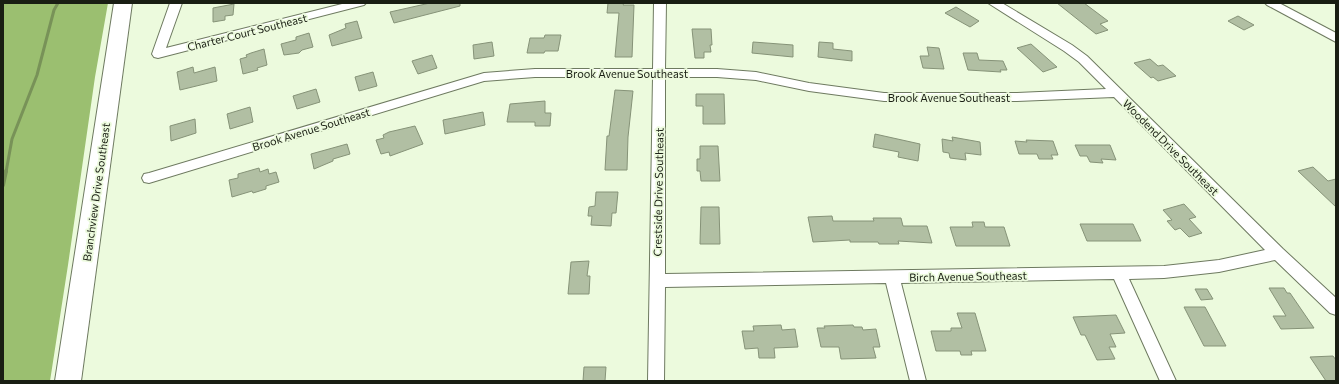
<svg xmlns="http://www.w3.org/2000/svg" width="1339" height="384" font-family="Commissioner,sans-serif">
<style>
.forest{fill:#9bbf70}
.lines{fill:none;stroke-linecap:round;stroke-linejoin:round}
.stream-far1{stroke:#789258;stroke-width:3}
.stream{stroke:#789258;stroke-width:4}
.building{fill:#b1bfa3;stroke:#869378}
.street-casing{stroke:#6e7a60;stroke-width:2}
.primary-casing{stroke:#6e7a60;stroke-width:2}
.street{fill:#fff;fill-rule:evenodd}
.primary{fill:#fff;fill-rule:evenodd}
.labels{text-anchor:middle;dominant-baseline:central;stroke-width:3.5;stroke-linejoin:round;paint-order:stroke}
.street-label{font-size:11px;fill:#191e13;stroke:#ecfadd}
</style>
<rect width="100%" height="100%" fill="#ecfadd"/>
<path class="forest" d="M3,3h105l-13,74 -27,188 -18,116h-47z"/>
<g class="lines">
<path class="stream-far1" d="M6,172l6,-33 25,-64 17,-65 4,-7"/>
<path class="stream" d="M3,185l3,-14"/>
</g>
<g class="building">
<path d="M430,3h30v3l-66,17 -4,-11z"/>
<path d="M608,3h16l-1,2h11l-2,52h-17l4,-44h-12z"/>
<path d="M1057,3h27l24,18 -8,3 8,6 -12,4z"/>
<path d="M234,4l-1,11 -8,1v4l-12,2v-14z"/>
<path d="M956,7l23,14 -9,6 -25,-14z"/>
<path d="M1238,16l16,9 -10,5 -16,-9z"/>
<path d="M357,21l5,17 -30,8 -3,-11 17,-7 -1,-4z"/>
<path d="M692,29h19l1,16h-2l1,7h-7v6h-9z"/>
<path d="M309,33l4,14 -11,3 -3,3 -15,2 -3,-11 15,-4v-3z"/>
<path d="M545,35h16l-3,16h-13l-1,2h-17l3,-15h14z"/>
<path d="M492,42l2,14 -20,3 -1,-14z"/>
<path d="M753,42l40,3v12l-41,-4z"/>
<path d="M819,42l14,1v6l19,2v10l-34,-4z"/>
<path d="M1031,44l26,23 -14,5 -26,-24z"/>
<path d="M927,47l12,1 5,21 -21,-1 -3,-12h9z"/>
<path d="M264,49l3,16 -10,3 1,2 -15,4 -3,-15 7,-2 -1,-2 5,-2z"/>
<path d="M963,53h14l2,7 24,1 4,9h-7l1,2 -33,-2z"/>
<path d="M432,55l5,13 -19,6 -6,-13z"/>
<path d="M1150,59l8,7 5,-1 13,11 -18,5 -5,-4 -2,1 -17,-15z"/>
<path d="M193,67l1,6 21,-6 2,14 -37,9 -3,-18z"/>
<path d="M373,72l4,14 -18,5 -4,-14z"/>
<path d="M316,89l4,13 -23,7 -4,-13z"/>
<path d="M615,90l18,1 -5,46 -1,33h-22l2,-34h2z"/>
<path d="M696,94h28l1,30h-22v-18h-7z"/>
<path d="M545,101v12h6l-1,13h-15v-4h-28l3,-18z"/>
<path d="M250,107l3,15 -23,7 -3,-15z"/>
<path d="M483,112l2,13 -40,9 -2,-14z"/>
<path d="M195,119l1,14 -25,8 -1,-15z"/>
<path d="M415,126l8,18 -33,12 -1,-4 -8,2 -5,-14 8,-2 -1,-3 6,-3z"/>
<path d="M875,134l45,10 -2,17 -20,-4 1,-5 -26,-5z"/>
<path d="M952,137l28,5 1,13 -16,-2 1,7 -16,-2 -1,-5 -6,-1 -1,-13 11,2z"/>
<path d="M1026,140l27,1 5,14h-7l2,4h-14l-2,-5h-18l-4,-13 12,1z"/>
<path d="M347,144l3,10 -17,5v2l-19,8 -3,-15z"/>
<path d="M1075,145h35l6,15 -15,-1 2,4 -13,-1 -3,-6h-7z"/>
<path d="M700,146h18l2,35h-19l-1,-10h-3v-12h3z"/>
<path d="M1313,167l15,14 8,-2v28l-38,-36z"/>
<path d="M259,168l1,4 8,-3 1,5 7,-2 3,10 -13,4v3l-13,4 -1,-2 -20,6 -3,-17 9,-2v-4z"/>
<path d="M596,192h22l-2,21h-4l-1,13 -20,-1 1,-9h-4l1,-9 6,-1z"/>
<path d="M1184,204l12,13 -7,2 13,14 -13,4 -9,-9 -5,2 -8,-9 5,-1 -9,-10z"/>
<path d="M701,207h18l1,37h-20z"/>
<path d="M832,216l1,5h41l-1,-3h28l2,8h24l5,17 -34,-2 1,3h-20l-1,-2h-28v-2l-37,2 -5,-25z"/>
<path d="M972,222h12l1,5h19l6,19h-54l-6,-19h23z"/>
<path d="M1080,224h53l8,17h-54z"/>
<path d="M589,261l-2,15h3l-1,18h-21l3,-32z"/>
<path d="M1269,288h15l3,5h3l24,35 -33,1 -8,-13h13z"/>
<path d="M1195,289h12l6,10 -12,1z"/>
<path d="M1184,307h21l21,39h-22z"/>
<path d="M957,313h18l11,38h-15l1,4h-11l-1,-4h-24l-5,-20h20v-3h11z"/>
<path d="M1116,315l9,18 -15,1 6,13h-7l6,12 -18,1 -12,-25h-4l-8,-18z"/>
<path d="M781,325l1,5 13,-1 3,18 -24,1 1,10h-16l-1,-10 -13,1 -3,-18h12l-1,-5z"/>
<path d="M853,325l1,2h8l1,3 13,-1 4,18h-7l3,11 -35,1 -2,-12h-18l-4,-19h8l-1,-2z"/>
<path d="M1333,356l3,4v21h-10l-16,-24z"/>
<path d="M584,367h22l-1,14h-22z"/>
</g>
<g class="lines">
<g class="street-casing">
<g id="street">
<path d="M170,3h12l-16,45 180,-45h20l-2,2 -206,53 -4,-1 -2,-3z"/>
<path d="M654,3h12l-1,66h52l39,3 53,11 75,10h133l89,-4 -27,-27 -15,-11 -76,-48h14l70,42 15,11 196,193 53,49v17l-6,-2 -55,-53 -56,12 -55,6 -35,1 47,102h-16l-46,-102 -213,4 25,98h-16l-24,-98 -221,4 -1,94h-16l5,-304h-118l-51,4 -335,102 -5,-1 -2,-4 2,-4 5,-1 335,-100 51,-4h118zM665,77h52l39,3 53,11 75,10h133l97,-4 151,153 -46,10 -55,6 -499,8z"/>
<path d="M1265,3h14l57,30v9l-69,-37z"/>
</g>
</g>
<g class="primary-casing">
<path id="primary" d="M114,3h18l-51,378h-26z"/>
</g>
<use href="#street" class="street"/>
<use href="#primary" class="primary"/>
</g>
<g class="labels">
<g class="street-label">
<text transform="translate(247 32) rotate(-14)">Charter Court Southeast</text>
<text x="627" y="73">Brook Avenue Southeast</text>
<text x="949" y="97">Brook Avenue Southeast</text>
<text transform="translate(311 129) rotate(-17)">Brook Avenue Southeast</text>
<text transform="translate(1171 147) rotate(45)">Woodend Drive Southeast</text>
<text transform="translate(96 192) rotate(-82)">Branchview Drive Southeast</text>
<text transform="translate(658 192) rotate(-89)">Crestside Drive Southeast</text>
<text transform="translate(968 276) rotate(-1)">Birch Avenue Southeast</text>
</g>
</g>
<rect width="1339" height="384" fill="none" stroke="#191e13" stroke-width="8"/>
</svg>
